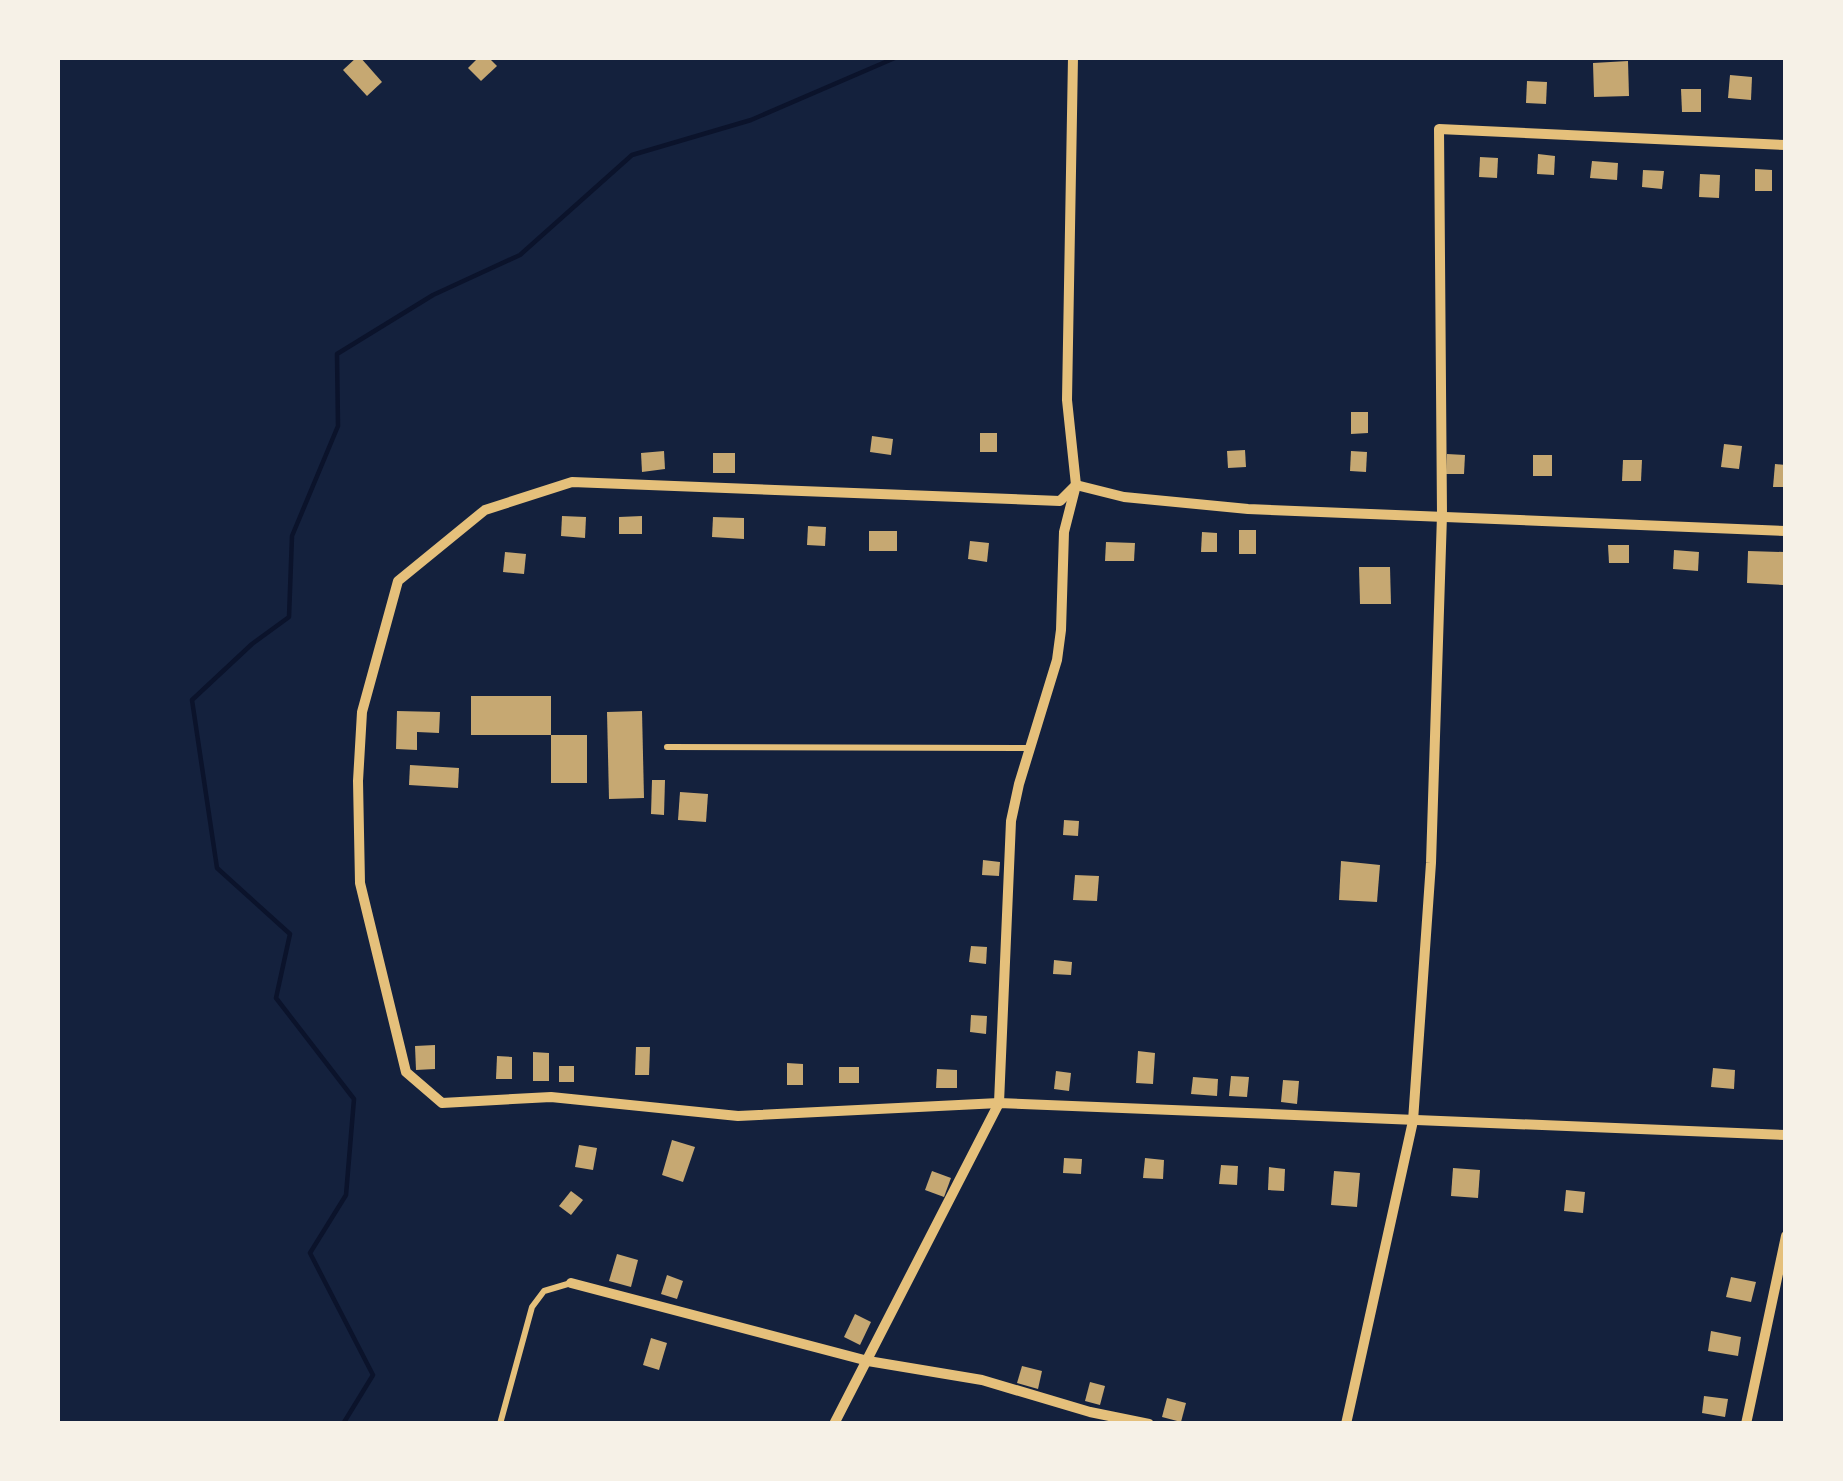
<svg xmlns="http://www.w3.org/2000/svg" width="1843" height="1481" font-family="Georgia,serif">
<style>
.lines{fill:none;stroke-linecap:round;stroke-linejoin:round}
.stream{stroke:#0b132b;stroke-width:4.5}
.building{fill:#c6a872}
.service{stroke:#e5c07b;stroke-width:6}
.minor{stroke:#e5c07b;stroke-width:10}
</style>
<rect width="100%" height="100%" fill="#14213d"/>
<g class="lines">
<path class="stream" d="M343,1424l30,-49 -63,-122 36,-58 8,-96 -78,-101 14,-64 -73,-66 -25,-168 60,-56 37,-27 3,-81 46,-110 -1,-72 96,-59 87,-40 112,-100 119,-35 146,-63"/>
</g>
<g class="building">
<path d="M357,57h3l22,25 -15,14 -24,-26z"/>
<path d="M479,57h9l9,9 -16,15 -13,-13z"/>
<path d="M1628,61l1,35 -35,1 -1,-34z"/>
<path d="M1730,75l22,2 -1,23 -23,-2z"/>
<path d="M1527,81l20,1 -1,22 -20,-1z"/>
<path d="M1681,89h20v23h-19z"/>
<path d="M1538,154l17,2 -1,19 -17,-1z"/>
<path d="M1480,157l18,1 -1,20 -18,-1z"/>
<path d="M1592,161l26,2 -1,17 -27,-2z"/>
<path d="M1755,169l17,1v21h-17z"/>
<path d="M1643,170l21,1 -2,18 -20,-2z"/>
<path d="M1700,174l20,1 -1,23 -20,-1z"/>
<path d="M1351,412h17v21l-17,1z"/>
<rect x="980" y="433" width="17" height="19"/>
<path d="M872,436l21,3 -2,16 -21,-3z"/>
<path d="M1724,444l18,2 -3,23 -18,-2z"/>
<path d="M1245,450l1,17 -18,1 -1,-17z"/>
<path d="M664,451l1,18 -23,3 -1,-19z"/>
<path d="M1351,451l16,1 -1,20 -16,-1z"/>
<rect x="713" y="453" width="22" height="20"/>
<path d="M1447,454l18,1 -1,19h-18z"/>
<rect x="1533" y="455" width="19" height="21"/>
<path d="M1623,460h19l-1,21h-19z"/>
<path d="M1775,464l11,1v22h-13z"/>
<path d="M562,516l24,1 -1,21 -24,-2z"/>
<path d="M642,516v18h-23v-17z"/>
<path d="M713,517l31,1v21l-32,-2z"/>
<path d="M808,526l18,1 -1,19 -18,-1z"/>
<rect x="1239" y="530" width="17" height="24"/>
<rect x="869" y="531" width="28" height="20"/>
<path d="M1202,532l15,1v19h-16z"/>
<path d="M970,541l19,2 -2,19 -19,-3z"/>
<path d="M1106,542l29,1 -1,18h-29z"/>
<path d="M1608,545h21v18h-20z"/>
<path d="M1674,550l25,2 -1,19 -25,-2z"/>
<path d="M1748,551l36,1 -1,33 -36,-2z"/>
<path d="M505,552l21,2 -2,20 -21,-2z"/>
<path d="M1359,567h31l1,37h-31z"/>
<rect x="471" y="696" width="80" height="39"/>
<path d="M397,711l43,1 -1,21 -22,-1v18l-21,-1z"/>
<path d="M642,711l2,87 -35,1 -2,-87z"/>
<rect x="551" y="735" width="36" height="48"/>
<path d="M410,765l49,3 -1,20 -49,-3z"/>
<path d="M652,780h13l-1,35 -13,-1z"/>
<path d="M680,792l28,2 -2,28 -28,-2z"/>
<path d="M1064,820l15,1 -1,15 -15,-1z"/>
<path d="M983,860l17,2 -1,14 -17,-1z"/>
<path d="M1341,861l39,4 -3,37 -38,-2z"/>
<path d="M1075,875l24,1 -2,25 -24,-1z"/>
<path d="M971,946l16,1 -1,17 -17,-2z"/>
<path d="M1054,960l18,2 -1,13 -18,-1z"/>
<path d="M971,1015l16,1 -1,18 -16,-2z"/>
<path d="M435,1045v24l-19,1 -1,-24z"/>
<path d="M636,1047h14l-1,28h-14z"/>
<path d="M1138,1051l17,2 -2,31 -17,-1z"/>
<path d="M533,1052l16,1v28h-16z"/>
<path d="M497,1056l15,1v22h-16z"/>
<path d="M787,1063l16,1v21h-16z"/>
<rect x="559" y="1066" width="15" height="16"/>
<rect x="839" y="1067" width="20" height="16"/>
<path d="M1713,1068l22,2 -1,19 -23,-2z"/>
<path d="M937,1069l20,1v18h-21z"/>
<path d="M1056,1071l15,2 -2,18 -15,-2z"/>
<path d="M1231,1076l18,1 -2,20 -18,-1z"/>
<path d="M1193,1077l25,2 -1,17 -26,-2z"/>
<path d="M1283,1080l16,1 -2,23 -16,-2z"/>
<path d="M672,1140l23,7 -12,35 -21,-7z"/>
<path d="M579,1145l18,3 -4,22 -18,-3z"/>
<path d="M1064,1158l18,1 -1,15 -18,-1z"/>
<path d="M1145,1158l19,2 -1,19 -20,-1z"/>
<path d="M1221,1165l17,1 -1,19 -18,-1z"/>
<path d="M1269,1167l16,2 -1,22 -16,-1z"/>
<path d="M1453,1168l27,2 -2,28 -27,-2z"/>
<path d="M932,1171l19,7 -7,19 -19,-7z"/>
<path d="M1334,1171l26,2 -3,34 -26,-2z"/>
<path d="M1566,1190l19,2 -2,21 -19,-2z"/>
<path d="M571,1191l12,9 -12,15 -12,-9z"/>
<path d="M617,1254l21,6 -7,27 -22,-6z"/>
<path d="M667,1275l16,6 -6,18 -16,-5z"/>
<path d="M1731,1277l25,5 -5,20 -25,-5z"/>
<path d="M855,1314l16,8 -11,23 -16,-8z"/>
<path d="M1711,1331l30,6 -3,19 -30,-5z"/>
<path d="M651,1338l16,5 -8,27 -16,-5z"/>
<path d="M1022,1366l20,5 -4,18 -21,-6z"/>
<path d="M1090,1382l15,4 -5,19 -15,-4z"/>
<path d="M1704,1396l24,3 -3,18 -23,-4z"/>
<path d="M1167,1398l19,5 -5,19 -19,-5z"/>
</g>
<g class="lines">
<g class="service">
<path d="M667,747l362,1"/>
<path d="M500,1424l32,-117 12,-16 27,-8"/>
</g>
<g class="minor">
<path d="M1076,485l-16,16 -488,-19 -87,28 -87,71 -36,131 -4,69 2,102 46,189 36,31 109,-6 187,19 261,-13 787,32"/>
<path d="M1076,485l48,12 124,12 538,22"/>
<path d="M571,1283l297,78 114,19 108,32 59,12"/>
<path d="M834,1424l165,-321 12,-282 8,-37 38,-124 4,-30 3,-98 12,-47 -9,-85 6,-343"/>
<path d="M1346,1424l67,-303 18,-258 11,-348 -3,-386 347,16"/>
<path d="M1746,1424l40,-188"/>
</g>
</g>
<rect width="1843" height="1481" fill="none" stroke="#f6f1e7" stroke-width="120"/>
</svg>
